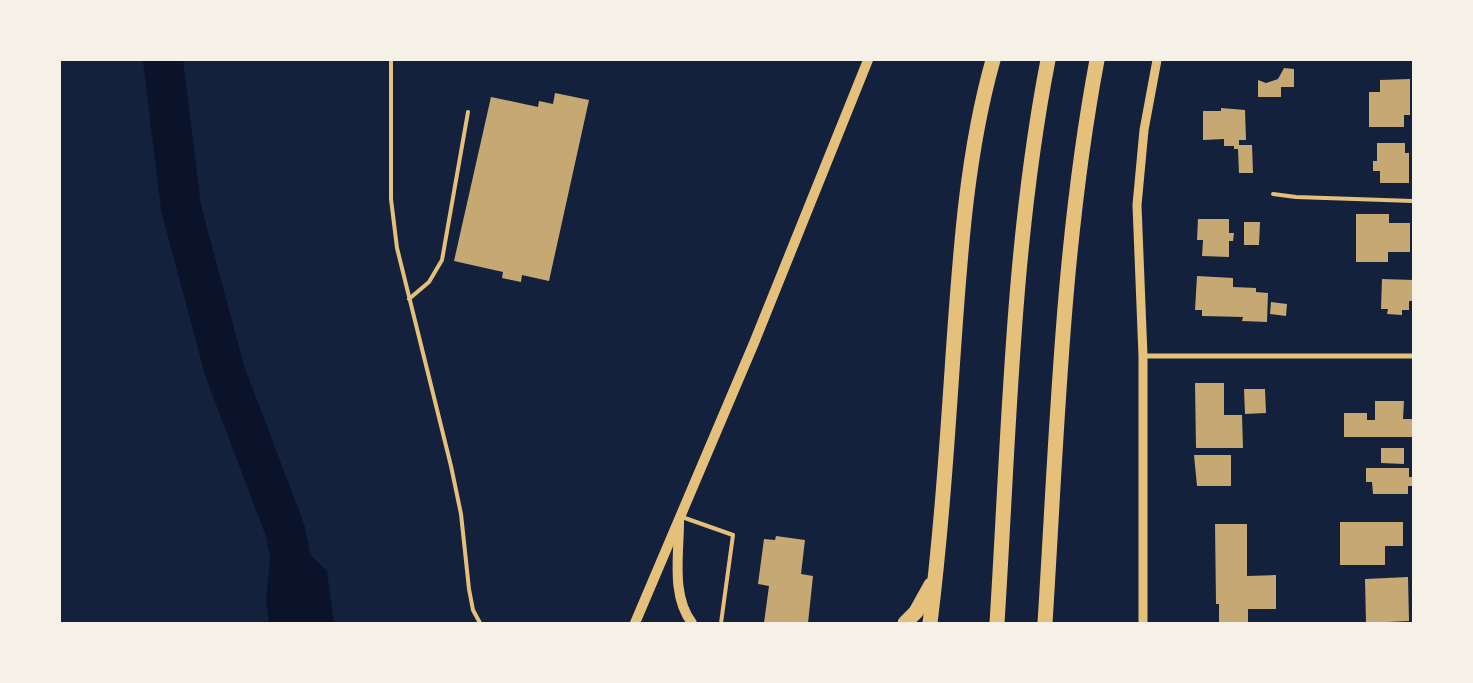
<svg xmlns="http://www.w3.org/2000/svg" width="1473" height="683" font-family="Quicksand,sans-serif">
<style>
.water{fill:#0b132b}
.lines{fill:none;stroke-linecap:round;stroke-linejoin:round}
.river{stroke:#0b132b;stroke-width:40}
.building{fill:#c6a872}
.service{stroke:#e5c07b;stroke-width:4}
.minor{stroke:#e5c07b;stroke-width:5}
.tertiary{stroke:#e5c07b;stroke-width:9}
.secondary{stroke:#e5c07b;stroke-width:10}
.motorway{stroke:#e5c07b;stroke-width:15}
</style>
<rect width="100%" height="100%" fill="#14213d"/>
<path class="water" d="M285,530l42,41 7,52h-65l-3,-21 4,-42z"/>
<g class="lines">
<path class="river" d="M163,60l18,148 44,164 60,158 19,93"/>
</g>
<g class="building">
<path d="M1284,68l10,1v18h-13v10h-23v-17l8,3 12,-4z"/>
<path d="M1410,79v36h-6v12h-35v-35h11v-12z"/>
<path d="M555,93l34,7 -40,181 -27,-6 -1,7 -19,-4 1,-6 -49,-11 37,-164 47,10 1,-6 14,3z"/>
<path d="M1221,108l24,2 1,30h-7v5h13l1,28h-14l-1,-24h-4v-3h-10v-7l-21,1v-29h18z"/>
<path d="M1377,143h28v10h4v30h-29v-12h-7v-10h4z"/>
<path d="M1356,214h33v9h21v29h-22v10h-32z"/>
<path d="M1198,219h31v14h5l-1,8h-4v16l-27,-1 1,-16h-6z"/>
<path d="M1244,222h16l-1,23h-15z"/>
<path d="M1197,276l36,2v9l23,1v4l12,1 -1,29 -25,-1 1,-4 -41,-1v-6h-7z"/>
<path d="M1382,279l31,1 -1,21h-3v9h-7v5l-15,-1 1,-5h-7z"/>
<path d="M1271,302l16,2 -1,12 -16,-2z"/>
<path d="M1195,383h29v32h18l1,33h-47z"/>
<path d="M1244,389h21l1,24 -21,1z"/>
<path d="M1375,401h29l-1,18h10v18h-69v-24h23v7h8z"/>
<path d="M1381,448h23v16l-23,-1z"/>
<path d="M1194,455h37v31h-34z"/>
<path d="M1366,468h43v9h4v9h-5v8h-35l-1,-12h-6z"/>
<path d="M1340,522h63v24h-18v19h-45z"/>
<path d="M1215,524h32v52l29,-1v34h-28v14h-29v-19h-3z"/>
<path d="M776,536l29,4 -4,34 12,2 -5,47h-44l5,-37 -11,-2 6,-45 11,1z"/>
<path d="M1408,577l1,44 -43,2 -1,-44z"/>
</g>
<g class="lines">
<g class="service">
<path d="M391,60v139l6,49 54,218 10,48 8,75 4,21 7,13"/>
<path d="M1273,194l23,3 117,4"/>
<path d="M409,299l20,-17 13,-22 26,-148"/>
<path d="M682,517l51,18 -12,88"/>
</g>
<path class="minor" d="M1143,356h270"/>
<path class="tertiary" d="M1143,623v-267l-6,-151 7,-75 13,-70"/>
<g class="secondary">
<path d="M679,522c0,32 -8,74 13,101"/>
<path d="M635,623l119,-280 114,-283"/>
</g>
<g class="motorway">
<path d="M905,623l11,-11 15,-27"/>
<path d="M930,623c11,-89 17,-178 23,-267 7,-99 13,-200 40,-296"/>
<path d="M997,623c12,-187 15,-378 51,-563"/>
<path d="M1045,623c12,-188 17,-377 52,-563"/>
</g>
</g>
<rect width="1473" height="683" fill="none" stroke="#f6f1e7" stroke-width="122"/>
</svg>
